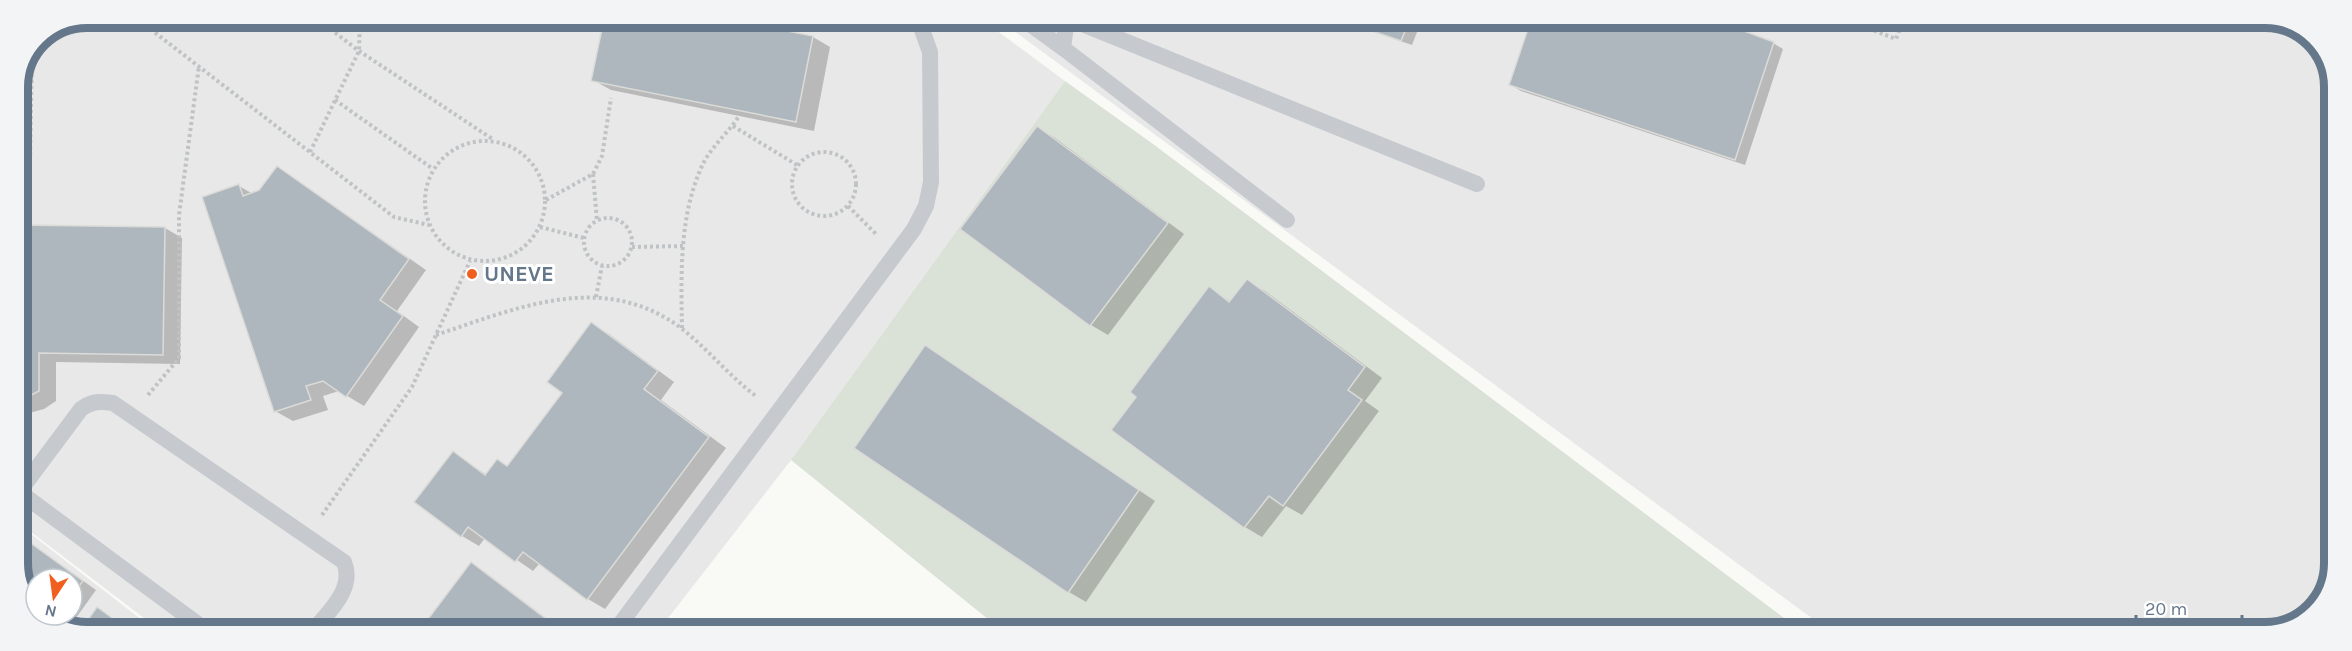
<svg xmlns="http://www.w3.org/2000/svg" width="2352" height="651" font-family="Karla,sans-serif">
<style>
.built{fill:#e7e8e7}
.green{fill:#dae1d7}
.shadow{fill:#0003}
.building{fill:#afb7be;stroke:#dbdbd8;stroke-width:1.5}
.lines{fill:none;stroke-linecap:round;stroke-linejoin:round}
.path{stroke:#c0c3c5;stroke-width:4;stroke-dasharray:3 3;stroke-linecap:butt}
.lane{stroke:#c6cacf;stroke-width:16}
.poi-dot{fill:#f15f1e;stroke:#fff;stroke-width:2}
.labels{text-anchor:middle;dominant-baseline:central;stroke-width:6;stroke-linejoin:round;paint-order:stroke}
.poi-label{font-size:22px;font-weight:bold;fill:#65778a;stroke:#fff;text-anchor:start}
.rim{fill:none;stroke:#65778a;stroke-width:8}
</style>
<rect width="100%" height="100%" fill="#f9f9f6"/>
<g class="built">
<path d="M88,18l893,1 84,62 -274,379 -133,171h-497l-143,-109v-434l21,-50z"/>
<path d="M998,19l1284,1 35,22 17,41 -2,498 -25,37 -43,15h-432z"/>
<path d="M18,524l138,107h-86l-25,-16h27v-36h-36l-1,30 -17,-41z"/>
</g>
<path class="green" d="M1065,81l88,63 651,489 -800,-1 -213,-172z"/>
<g class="shadow">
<path d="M605,19h113l95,18 17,10 -16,84 -203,-41 -18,-10z"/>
<path d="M1335,19h87l-10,26z"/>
<path d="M1533,20h177l63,23 10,6 -38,116 -224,-74 -10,-6z"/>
<path d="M1038,128l17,10 129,96 -76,101 -17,-10z"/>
<path d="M294,178l132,92 -29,41 22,16 -55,79 -25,-15 -16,5 5,14 -35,11 -18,-10 -36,-225 14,8z"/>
<path d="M18,226l147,2 17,10 -2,126 -124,-2v39l-12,8 -15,4 -11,-1z"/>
<path d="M1247,281l18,10 117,87 -17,23 14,10 -77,104 -16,-9 -24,31 -17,-10 -132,-97 25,-34 71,-108 22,14z"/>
<path d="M592,324l17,10 65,48 -13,18 65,48 -121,161 -17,-10 -48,-36 -7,8 -48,-33 -6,8 -17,-10 -9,-83 34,22 21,-8 56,-74z"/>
<path d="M925,347l230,154 -69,101 -17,-10z"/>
<path d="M18,534l78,56 -28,39 -23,-14h27v-36h-36l-1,30 -17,-41z"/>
<path d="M471,564l14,8 78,59h-143z"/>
</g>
<g class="building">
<path d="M604,19h122l87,17 -17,86 -205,-41z"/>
<path d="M1338,19h72l-9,22z"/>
<path d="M1531,20h183l60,22 -39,118 -226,-75z"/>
<path d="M1037,126l131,97 -78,103 -130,-97z"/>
<path d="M277,166l132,93 -29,41 23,16 -57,81 -23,-16 -17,5 5,14 -37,12 -72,-215 37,-13 4,12 16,-6z"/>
<path d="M18,225l147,2 -2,128 -124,-2v38l-21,11z"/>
<path d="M1247,279l118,88 -17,23 14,10 -79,106 -14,-10 -25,32 -133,-98 25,-33 -6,-5 79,-106 20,16z"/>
<path d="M591,322l67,49 -14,18 65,48 -122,163 -64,-48 -8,10 -47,-35 -7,10 -47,-35 39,-51 32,24 12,-16 10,7 55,-73 -15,-11z"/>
<path d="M925,345l214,145 -71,103 -214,-145z"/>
<path d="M18,534l65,47 -11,14v-16h-36l-1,30 -17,-41z"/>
<path d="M471,562l91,69h-143z"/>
<path d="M97,607l33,24h-50z"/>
<path d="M1328,621l16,11h-23z"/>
</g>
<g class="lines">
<g class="path">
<path d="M136,18l258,199 35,8"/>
<path d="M316,18l43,33 135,89"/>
<path d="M1846,20l50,19 7,-19"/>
<path d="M156,32l10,-14"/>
<path d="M335,100l98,69"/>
<path d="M733,126l64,39"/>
<circle cx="485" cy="201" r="60"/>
<circle cx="824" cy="184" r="32"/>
<path d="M310,152l49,-101 1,-33"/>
<path d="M593,174l4,47"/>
<path d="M546,200l47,-26 9,-18 9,-58"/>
<path d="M848,206l29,29"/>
<path d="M29,215l3,-161"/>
<circle cx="608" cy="242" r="24"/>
<path d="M540,227l44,11"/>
<path d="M632,247l52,-1"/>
<path d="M596,297l6,-31"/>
<path d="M682,328c-1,-54 -3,-114 21,-164 8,-17 26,-32 36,-48"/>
<path d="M436,335c81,-27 167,-65 245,-7 27,21 48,48 75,68"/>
<path d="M148,395l31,-37v-143l20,-149"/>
<path d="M322,515l90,-128 58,-126"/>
</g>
<g class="lane">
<path d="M1023,19l40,29 4,-29"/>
<path d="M1070,19l407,165"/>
<path d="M1063,48l224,172"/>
<path d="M18,491l189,140"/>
<path d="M19,492l62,-83c11,-8 19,-8 32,-6l231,159c11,27 -15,49 -31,69"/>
<path d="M615,631l299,-402 12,-23 5,-24 -1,-130 -12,-33"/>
</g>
</g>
<circle class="poi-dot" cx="472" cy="274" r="6"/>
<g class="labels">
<g class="poi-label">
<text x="484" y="274">UNEVE</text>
</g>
</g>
<path d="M0 0H2352V651H0ZM87 28H2265A59 59 0 0 1 2324 87V563A59 59 0 0 1 2265 622H87A59 59 0 0 1 28 563V87A59 59 0 0 1 87 28Z" fill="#f3f4f6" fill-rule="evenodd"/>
<path class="rim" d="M87 28H2265A59 59 0 0 1 2324 87V563A59 59 0 0 1 2265 622H87A59 59 0 0 1 28 563V87A59 59 0 0 1 87 28Z"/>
<g transform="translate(54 597) rotate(193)"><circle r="28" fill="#ffffff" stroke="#c1c9d0" stroke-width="1.5"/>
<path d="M0-4.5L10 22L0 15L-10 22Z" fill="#f15f1e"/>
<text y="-9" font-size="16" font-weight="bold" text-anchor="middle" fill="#65778a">N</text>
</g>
<path d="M2136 615v9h106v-9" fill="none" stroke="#65778a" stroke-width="3"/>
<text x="2145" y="615" font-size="18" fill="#65778a" stroke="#ffffff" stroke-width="4.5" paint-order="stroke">20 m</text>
</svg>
